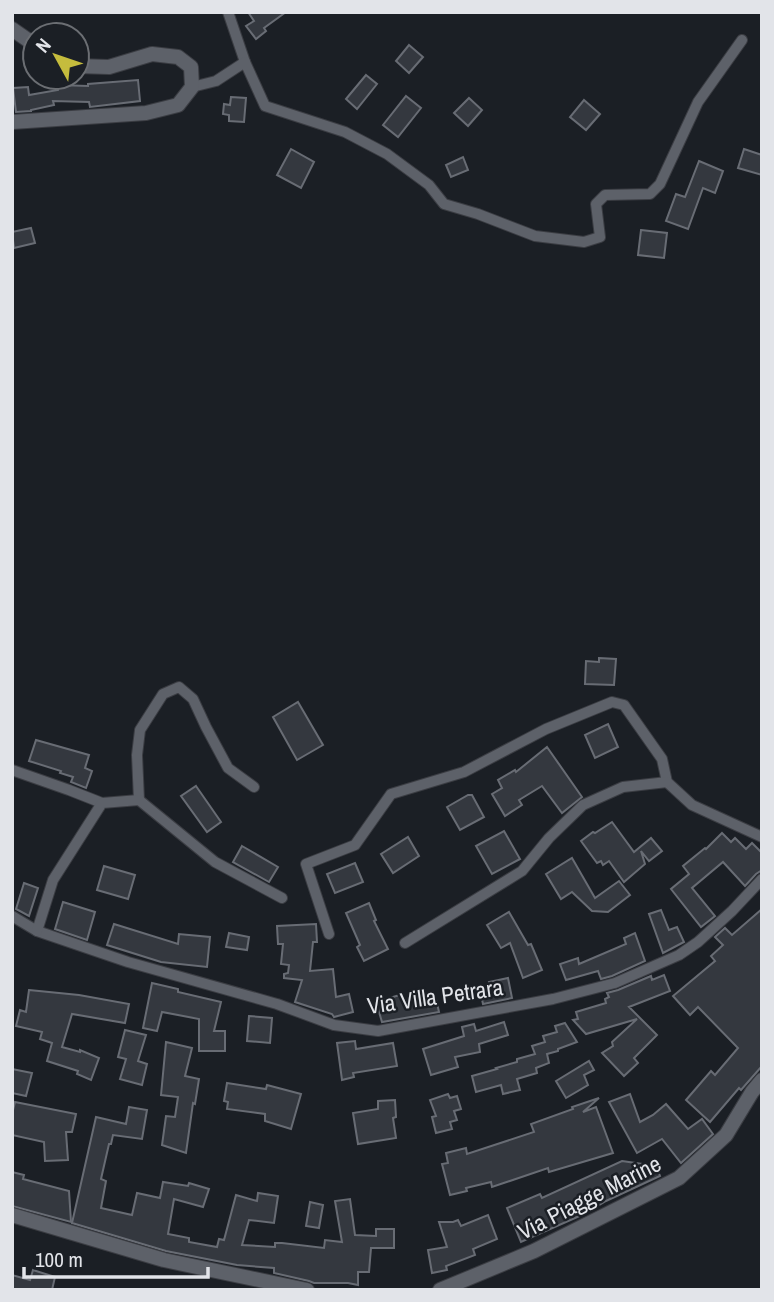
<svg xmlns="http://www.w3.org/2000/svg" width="774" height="1302" font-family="'Archivo Narrow',sans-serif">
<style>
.building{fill:#34383f;stroke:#686c74;stroke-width:2}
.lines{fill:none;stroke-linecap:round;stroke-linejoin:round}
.minor-casing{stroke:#3b3d43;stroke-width:12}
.tertiary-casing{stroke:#3b3d43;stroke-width:16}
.minor{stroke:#5d6169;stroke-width:10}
.tertiary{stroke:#5d6169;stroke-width:14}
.labels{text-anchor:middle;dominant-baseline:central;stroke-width:5;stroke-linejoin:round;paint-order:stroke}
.street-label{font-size:23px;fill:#e2e4e9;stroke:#1b1f25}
</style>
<rect width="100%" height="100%" fill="#1b1f25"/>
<g class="building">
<path d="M248,12h38l-22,16 2,3 -10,8 -10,-13 8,-5z"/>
<path d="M409,45l14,12 -14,16 -13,-12z"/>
<path d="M366,75l11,9 -20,25 -11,-10z"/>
<path d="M138,80l2,21 -50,6 -1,-5 -36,-1 1,4 -23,5v1l-15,1 -3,-24 15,-1 1,8 29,-5v-5l30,1v-2z"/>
<path d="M406,96l15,12 -23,29 -15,-12z"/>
<path d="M231,97l15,1 -2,24 -15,-1v-6l-6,-1 1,-10 6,1z"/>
<path d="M469,98l13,12 -14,16 -14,-13z"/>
<path d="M584,100l16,14 -14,16 -16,-13z"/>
<path d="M291,149l23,13 -13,26 -24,-13z"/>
<path d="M744,149l18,6v20l-24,-7z"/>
<path d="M463,157l5,13 -17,7 -5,-12z"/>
<path d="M699,161l24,10 -8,22 -12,-5 -15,41 -22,-8 10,-27 9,3z"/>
<path d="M31,228l4,15 -21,5 -2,-16z"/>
<path d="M641,230l26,3 -3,25 -26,-3z"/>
<path d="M599,658l17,1 -2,26 -29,-1 1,-23 13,1z"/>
<path d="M298,702l25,43 -26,15 -24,-43z"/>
<path d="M608,724l10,23 -23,11 -10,-23z"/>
<path d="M36,740l53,15 -4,13 7,3 -6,17 -15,-6 2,-5 -13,-4 1,-2 -32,-10z"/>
<path d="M547,747l35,50 -20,16 -20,-27 -23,14 3,5 -17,11 -13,-22 10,-6 -4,-8 17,-10 1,2z"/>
<path d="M196,786l25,36 -14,10 -26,-36z"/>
<path d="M468,795h4l12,22 -24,13 -13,-23z"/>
<path d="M612,822l22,30 17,-14 11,13 -13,10 -8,-10 4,13 -21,18 -15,-21 -6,4 -2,-4 -4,2 -16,-22 12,-9 2,1z"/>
<path d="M504,831l16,28 -28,15 -16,-28z"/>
<path d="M722,833l9,9 4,-4 11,11 6,-6 10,10v17l-6,4 -11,12 -22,-24 -31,26 23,28 -14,11 -30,-38 18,-15 -6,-8 22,-18 1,1z"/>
<path d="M408,837l11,19 -26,17 -12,-19z"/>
<path d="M242,846l36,21 -9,15 -36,-20z"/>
<path d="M572,858l23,40 24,-17 11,14 -22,17 -16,-1 -20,-19 -11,7 -15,-25z"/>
<path d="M355,863l8,19 -28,11 -8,-19z"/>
<path d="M104,866l31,9 -7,24 -31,-9z"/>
<path d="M24,883l14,5 -9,28 -13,-7z"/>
<path d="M63,902l32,10 -8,28 -32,-11z"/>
<path d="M369,903l7,17 -2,1 14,28 -24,12 -7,-14 3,-2 -14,-32z"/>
<path d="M762,909v157l-21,24 -2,-2 -29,34 -24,-22 25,-29 4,4 23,-27 -40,-41 -8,8 -17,-19 42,-35 -4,-5 12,-11 -8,-8 10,-9 7,7z"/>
<path d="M661,910l8,20 8,-3 7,15 -21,11 -14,-39z"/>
<path d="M509,912l19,33 3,-1 11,26 -19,8 -13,-35 -9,5 -14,-23z"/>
<path d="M114,924l64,20 1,-10 31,3 -3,30 -46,-5 -54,-17z"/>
<path d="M316,924l1,18h-4l-3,29 23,-2 3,28 13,-3 4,18 -19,5 -2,-3 -37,-12 7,-22 -18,-2v-4l4,-1 1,-8 -8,-1 2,-20h-5l-1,-18z"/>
<path d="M229,933l20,4 -2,13 -21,-3z"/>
<path d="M635,933l10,28 -33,15 -11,3 -3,-8 -32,9 -6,-16 18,-6 1,6 47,-20 -2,-6z"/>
<path d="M664,975l6,16 -41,16 28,28 -23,23 4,5 -14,13 -22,-23 11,-7 -1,-4 25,-23 -51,15 -13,-14 5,-1 -2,-7 30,-9 -1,-4 4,-2 -2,-4 11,-3 33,-14 1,4z"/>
<path d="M508,978l4,20 -29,6 -2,-9 10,-2 -2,-11z"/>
<path d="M152,983l26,6v3l43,10 -7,29h11v20h-26v-32l-37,-7 -5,19 -14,-3z"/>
<path d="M29,990l50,5 50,9 -4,19 -53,-9 -10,33 18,5v-2l19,8 -8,22 -14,-6 1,-3 -31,-10 5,-18 -12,-4 2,-7 -26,-6 4,-16 6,2z"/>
<path d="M403,994l2,8 30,-7 4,17 -57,10 -6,-20z"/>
<path d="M249,1016l23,2 -2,25 -23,-2z"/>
<path d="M504,1022l4,13 -29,9 1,8 -25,5 3,10 -27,8 -8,-26 41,-13 -2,-9 12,-3 2,7z"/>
<path d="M565,1023l12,19 -19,7v2l-11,3 2,9 -13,5 1,5 -20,6 3,11 -17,4 -2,-9 -25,7 -4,-16 25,-7 -1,-1 21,-6v-3l18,-5 -3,-8 13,-4 -2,-6 14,-4 -2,-6z"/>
<path d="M125,1030l21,5 -8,26 9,3 -5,21 -22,-6 6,-20 -8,-2z"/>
<path d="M355,1041l1,8 37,-6 4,23 -44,7 1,4 -12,3 -5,-37z"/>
<path d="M166,1042l26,6 -7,28 14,3 -4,25 -2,-1 -7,50 -24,-8 4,-29 9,1 3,-20 -17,-2z"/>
<path d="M589,1061l5,9 -10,5 4,10 -22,13 -10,-17z"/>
<path d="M12,1069l20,4 -6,23 -14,-3z"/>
<path d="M227,1083l39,6 1,-4 34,9 -10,35 -26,-8v-7l-38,-5 1,-7 -4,-1z"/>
<path d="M448,1094l2,4 7,-2 4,13 -7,2 3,9 -7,2 2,7 -16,4 -4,-16 4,-1 -6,-16z"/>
<path d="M630,1094l10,28 13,-7 13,-11 22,25 14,-10 11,15 -32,29 -19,-24 -25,14 -28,-51z"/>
<path d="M599,1098l-16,14 13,-5 17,46 -64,19 -1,-4 -56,19 -1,-5 -25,6 1,3 -17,4 -8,-31 6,-1 -2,-10 20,-5 1,6 67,-22 -3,-8 42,-15 -1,-2z"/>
<path d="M395,1100l1,17 -3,1 3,20 -38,6 -5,-31 25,-4v-8z"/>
<path d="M15,1102l61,12 -4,18h-6l2,28 -23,1 -1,-19 -32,-7v-21z"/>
<path d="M129,1107l18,3 -5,29 -29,-4 -2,9h-2l-8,35 5,2 -5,27 31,7 5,-22 23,5 3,-16 25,4 1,-3 20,6 -6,18 -29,-8 -6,35 21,4v4l28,5 2,-8 5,1 12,-45 21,6 1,-8 20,3 -4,27 -25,-3 -7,25 33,2v-4h7l42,5 1,-8 17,2 -7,-41 15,-2 5,36 21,1v-7h18v19h-23l-2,24h-11v13l-10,-2h-34l-5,-2 -35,-8v-5l-37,-3 -71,-14 -94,-28 24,-106 30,7z"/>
<path d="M622,1161l34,5 4,10 -54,25 -22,13 -63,28 -14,-34 33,-14 2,4z"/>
<path d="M12,1172l12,3 -1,4 46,12 2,31 -59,-16z"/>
<path d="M310,1202l13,3 -4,23 -13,-2z"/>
<path d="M488,1215l9,24 -24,10 2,6 -29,11 1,4 -15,3 -4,-23 19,-3 -8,-25h14l5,-2 3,6z"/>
<path d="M33,1270l22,7 -3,13h-40v-15l18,5z"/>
</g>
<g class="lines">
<g class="minor-casing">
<g id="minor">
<path d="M228,12l17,50"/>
<path d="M192,87l24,-6 29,-19 20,44 80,26 42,22 42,31 15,19 34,10 57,22 49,6 16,-5 -4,-33 9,-9 45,-1 10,-10 38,-82 44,-62"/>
<path d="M12,770l57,20 33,13"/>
<path d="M139,800l-2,-45 3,-25 23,-36 16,-7 14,12 13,28 22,41 26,19"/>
<path d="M12,916l25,15 91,31 149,42 57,21 44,6 175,-32 62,-16 64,-28 19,-13 34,-31 30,-32"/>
<path d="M37,931l16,-51 49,-77 37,-3 76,62 67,36"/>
<path d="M329,934l-23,-70 49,-19 36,-51 73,-22 82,-43 66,-27 12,3 38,54 5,23 25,23 70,32"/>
<path d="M405,943l117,-72 27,-33 34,-33 40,-18 44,-5"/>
</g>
</g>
<g class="tertiary-casing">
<g id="tertiary">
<path d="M12,29l23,16"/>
<path d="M12,122l134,-9 32,-8 14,-18 -1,-20 -13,-10 -26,-3 -43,13 -32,-1"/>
<path d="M12,1215l152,45 143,30"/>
<path d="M440,1290l94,-39 145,-73 47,-43 26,-43 10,-12"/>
</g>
</g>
<use href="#minor" class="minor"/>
<use href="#tertiary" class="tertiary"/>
</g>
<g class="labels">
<g class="street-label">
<text transform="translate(435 996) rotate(-8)">Via Villa Petrara</text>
<text transform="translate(589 1197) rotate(-27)">Via Piagge Marine</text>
</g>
</g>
<rect width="774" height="1302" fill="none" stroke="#e2e4e9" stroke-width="28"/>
<g transform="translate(56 56) rotate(310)"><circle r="33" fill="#1b1f25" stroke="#6b6e73" stroke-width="2"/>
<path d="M0-5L12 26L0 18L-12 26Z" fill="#c5bc3d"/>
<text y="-10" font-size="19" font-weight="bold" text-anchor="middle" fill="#e2e4e9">N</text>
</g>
<path d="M24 1267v10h184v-10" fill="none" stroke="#e2e4e9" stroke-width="3.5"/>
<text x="35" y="1267" font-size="21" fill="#e2e4e9" stroke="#1b1f25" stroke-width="5" paint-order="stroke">100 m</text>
</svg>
